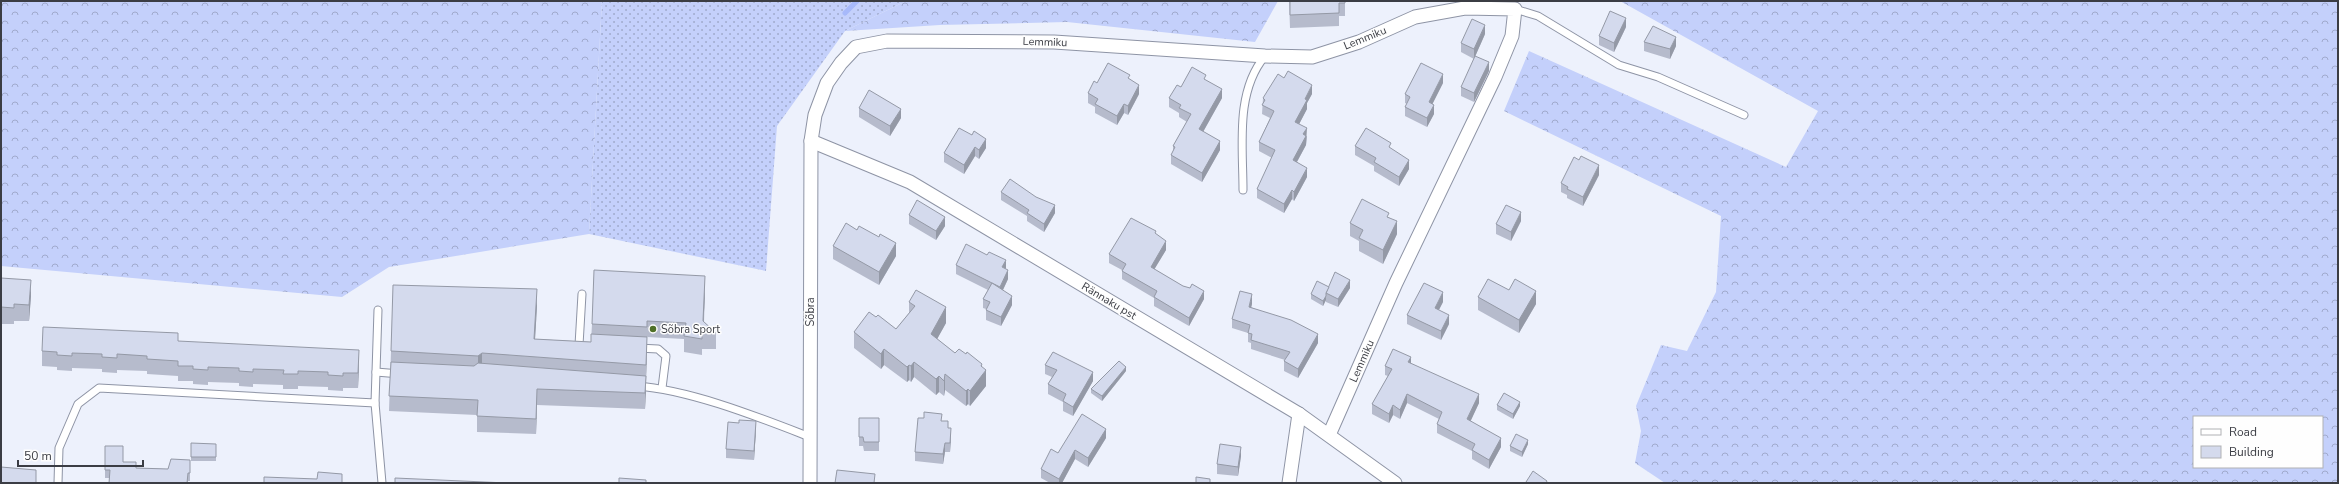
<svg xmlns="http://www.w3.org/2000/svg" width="2339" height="484" font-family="'Nunito Sans',sans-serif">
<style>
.grass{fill:url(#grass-dots)}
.forest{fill:url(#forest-crowns);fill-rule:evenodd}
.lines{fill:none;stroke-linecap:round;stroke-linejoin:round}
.stream{stroke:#a7b9fa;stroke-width:5}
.service-casing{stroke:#8e94a5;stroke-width:9}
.minor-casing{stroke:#8e94a5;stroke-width:15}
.service{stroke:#fff;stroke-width:7}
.minor{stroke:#fff;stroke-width:13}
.wall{fill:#b6bbcc}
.shaded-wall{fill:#9499a6}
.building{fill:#d4daed;stroke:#9499a6}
.poi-dot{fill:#4f7027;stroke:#fefefe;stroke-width:1.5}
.labels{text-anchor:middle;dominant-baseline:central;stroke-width:3;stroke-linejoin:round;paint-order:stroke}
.street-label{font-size:11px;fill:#3b3d44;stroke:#fefefe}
.poi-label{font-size:11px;fill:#3b3d44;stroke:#fefefe;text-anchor:start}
</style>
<defs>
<pattern id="grass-dots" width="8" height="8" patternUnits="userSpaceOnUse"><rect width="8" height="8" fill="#c4d0fb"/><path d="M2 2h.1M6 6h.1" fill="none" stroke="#a0aacd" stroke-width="1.8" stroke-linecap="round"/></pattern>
<pattern id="forest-crowns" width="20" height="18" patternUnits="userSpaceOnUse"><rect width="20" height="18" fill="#c4d0fb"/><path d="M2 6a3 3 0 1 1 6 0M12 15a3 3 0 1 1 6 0" fill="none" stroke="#a0aacd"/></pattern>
</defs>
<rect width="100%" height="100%" fill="#edf1fc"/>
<path class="grass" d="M602,1h304l-61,30 -68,95 -11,145 -177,-37z"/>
<g class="forest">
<path d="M1,1h601l-13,233 -200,33 -47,30 -341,-31z"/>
<path d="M906,1h372l-23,41 -188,-20 -127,3 -95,6z"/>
<path d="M1620,1h718v482h-673l-30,-20 6,-32 -5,-25 25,-61 26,6 29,-59 5,-76 -217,-105 25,-60 257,116 32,-56zM2194,417h128v50h-128z"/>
</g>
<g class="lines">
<path class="stream" d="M845,13l12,-12"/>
<g class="service-casing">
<g id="service">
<path d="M1515,9l23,7 81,49 39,12 86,38"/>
<path d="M1243,190c0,-44 -8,-98 22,-134"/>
<path d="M579,345l3,-51"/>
<path d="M638,348l20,1 8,7 -4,32"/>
<path d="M376,372l24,2"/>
<path d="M636,386c55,4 122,31 174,51"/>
<path d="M375,403l7,80"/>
<path d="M58,483l1,-35 19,-44 21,-16 276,15 3,-93"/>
</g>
</g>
<g class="minor-casing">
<g id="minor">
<path d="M811,141l99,41 389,232 96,69"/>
<path d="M810,483l1,-342 4,-26 12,-32 14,-20 15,-16 31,-6 167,1 211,14 47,1 47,-15 56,-25 50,-9 50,1 -3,27 -17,41 -99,206 -67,152"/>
<path d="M1289,483l10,-69"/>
</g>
</g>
<use href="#service" class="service"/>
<use href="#minor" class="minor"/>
</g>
<g class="wall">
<path d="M1289,1h56v15h-6v10l-49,2z"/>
<path d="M1626,27l-12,25 -15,-7v-9z"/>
<path d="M1485,34l-11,25 -13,-7v-9z"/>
<path d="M1644,42l32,4 -6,13 -26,-8z"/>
<path d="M1489,71l-15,31 -13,-6v-9z"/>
<path d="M1130,79l9,15 -11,21 -4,-2 -7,12 -22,-12v-6l-7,-4v-10l9,-10z"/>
<path d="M1206,80l16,18 -19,34 17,18 -18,32 -31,-18v-9l2,-4v-5l14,-24 -8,-5v-4l-10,-6v-9l12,-11z"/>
<path d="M1443,83l-11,21 2,10 -7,13 -22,-11v-9l2,-3 -2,-1v-9z"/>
<path d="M1312,94l-5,9v6l-8,15 8,13 -1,8 -9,17 10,15 -13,24 -2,-2 -8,14 -27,-15v-9l15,-31 -13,-7v-9l11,-24 -8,-4 1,-16z"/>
<path d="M859,108l42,10 -11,18 -31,-19z"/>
<path d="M959,128l27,20 -7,11 -4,-3 -11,18 -20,-12v-9z"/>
<path d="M1355,146l36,3 18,20 -10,17 -25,-15v-5l-19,-11z"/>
<path d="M1599,175l-16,31 -16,-8v-3l-6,-3v-9z"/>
<path d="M1001,192l54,21 -11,19 -17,-11v-5l-26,-16z"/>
<path d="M909,215l36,11 -9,14 -27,-16z"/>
<path d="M1389,217l8,17 -14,30 -24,-13v-10l-9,-5v-13z"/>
<path d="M1521,221l-10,20 -15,-7v-10z"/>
<path d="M1156,234l10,16 -12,19 50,30 -15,27 -35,-20v-8l-32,-19v-9l-13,-7v-9z"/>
<path d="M833,246l63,10 -17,29 -46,-26z"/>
<path d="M956,265l50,4 2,10 -5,11 9,15 -11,21 -15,-6v-11l-3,-1v-9l5,-9 -32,-16z"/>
<path d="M1,278l30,18 -2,25h-15v3h-13z"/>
<path d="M1329,287l21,1 -12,19 -12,-5v-2l-3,6 -12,-7v-5z"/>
<path d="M1509,290l27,14 -17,29 -41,-23v-13z"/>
<path d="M705,293l-1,29 12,11v16h-14v6l-18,-3v-13l-37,-2 -2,72 -108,-4 -1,29 -59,-2v-17l-88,-4 2,-60 146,-45 -2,33 56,3 1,-18z"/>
<path d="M909,302l37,21 -9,16 18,14 27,14 4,19 -16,20 -2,-2 -2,2 -21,-16 -1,6 -5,-4 -3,3 -22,-18 -3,5 -2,-2 -2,2 -23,-17 -3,4 -27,-21v-16l22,-15 20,12 13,-16z"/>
<path d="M1443,302l-4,8 10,14 -8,16 -34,-16v-9z"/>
<path d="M1252,304l-1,3 67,36 -20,35 -14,-7v-10l1,-1 -34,-11v-6l-3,-1v-9l-16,-5v-9z"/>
<path d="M178,341l181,24 -1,23h-15v3l-15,-1v-3l-30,-1v3h-15v-4l-30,-1v3l-14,-1v-3l-31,-1v3l-15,-1v-3h-15v-5l-31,-2v-3l-30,-1v3l-15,-1v-3l-30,-1v3l-15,-1v-3l-15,-1v-15z"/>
<path d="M1411,364l68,39 -9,18 31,26 -12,22 -17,-10v-8l-35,-18v-9l2,-5 -32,-16 -7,16 -7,-4 -4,8 -17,-9v-10l16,-28 -3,-1v-9z"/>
<path d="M1045,365l48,16 -20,35 -10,-5v-9l-15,-8v-10l4,-7 -7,-3z"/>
<path d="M1126,371l-24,30 -11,-8v-4z"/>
<path d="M1497,405l23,1 -7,13 -16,-9z"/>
<path d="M859,418h20v33h-15l-1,-5h-4z"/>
<path d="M942,421l6,7 3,9 -1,15h-5l-2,12 -28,-3v-9z"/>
<path d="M756,430l-2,30 -28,-2v-9z"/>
<path d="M1106,438l-18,29 -13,-8 -13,24h-12l-9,-5v-9l17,-16z"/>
<path d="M216,444v17h-25v-4z"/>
<path d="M1528,444l-6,13 -12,-6v-5z"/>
<path d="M105,446l18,16 13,6 32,1 22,-1v13h-2v2h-79v-5h-4z"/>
<path d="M1241,456l-3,20 -21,-2v-10z"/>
</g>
<g class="shaded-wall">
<path d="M1626,18v9l-12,25v-9z"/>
<path d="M1485,25v9l-11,25v-10z"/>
<path d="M1676,37v9l-6,13v-10z"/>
<path d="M1489,62v9l-15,31v-9z"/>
<path d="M1443,74v9l-14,28v-9z"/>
<path d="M1139,85v9l-11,21v-9z"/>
<path d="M1312,85v9l-5,9v6l-12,23v-10l10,-23z"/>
<path d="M1222,89v9l-23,41v-10z"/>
<path d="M1124,104v9l-7,12v-9z"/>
<path d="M1434,105v9l-7,13v-9z"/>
<path d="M901,109v9l-11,18v-10z"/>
<path d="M1307,128l-1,17 -13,24v-9l10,-26z"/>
<path d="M986,139v9l-7,11v-9z"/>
<path d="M1220,141v9l-18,32v-9z"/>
<path d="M975,147v9l-11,18v-9z"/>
<path d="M1409,160v9l-10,17v-9z"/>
<path d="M1599,165v10l-16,31v-9z"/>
<path d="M1307,168v9l-13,24v-9z"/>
<path d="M1292,190v9l-8,14v-9z"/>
<path d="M1055,205v8l-11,19v-8z"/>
<path d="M1521,212v9l-10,20v-9z"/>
<path d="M945,217v9l-9,14v-9z"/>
<path d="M1397,221v13l-14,30v-14z"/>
<path d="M1166,241v9l-15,25v-8z"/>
<path d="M896,243v13l-17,29v-13z"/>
<path d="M1006,260v9l-4,-2z"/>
<path d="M1008,270v9l-8,17v-9z"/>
<path d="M705,276v17l-2,39v-11z"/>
<path d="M31,280v16l-2,25v-16z"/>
<path d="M1350,280v8l-12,19v-8z"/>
<path d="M537,289v17l-3,50v-17z"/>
<path d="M1204,291v8l-15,27v-8z"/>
<path d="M1536,291v13l-17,29v-13z"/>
<path d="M1443,292v10l-8,15v-9z"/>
<path d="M1252,294v10l-3,12v-9z"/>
<path d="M1012,296v9l-11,21v-9z"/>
<path d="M1326,296v4l-3,6v-5z"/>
<path d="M946,307v16l-15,27v-16z"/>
<path d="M1449,315v9l-8,16v-9z"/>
<path d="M1318,334v9l-20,35v-9z"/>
<path d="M647,337v16l-1,29v-17z"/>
<path d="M884,349v16l-3,4v-15z"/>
<path d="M359,350v15l-1,23v-15z"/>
<path d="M482,353v17l-4,3v-17z"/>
<path d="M1411,357v10l-3,-5z"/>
<path d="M914,362v15l-3,5v-16z"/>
<path d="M982,364v11l4,-5v16l-16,20v-15l11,-25z"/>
<path d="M909,365v15l-2,2v-15z"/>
<path d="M1126,367v4l-24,30v-5z"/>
<path d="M1093,372v9l-20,35v-9z"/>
<path d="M945,374v16l-1,6v-15z"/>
<path d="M646,376v16l-1,17v-16z"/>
<path d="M939,376v16l-3,3v-16z"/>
<path d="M537,389v16l-1,29v-15z"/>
<path d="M968,389v15l-2,2v-15z"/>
<path d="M1407,394v9l-7,16v-9z"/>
<path d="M1479,394v9l-12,26v-10z"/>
<path d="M1520,402v4l-7,13v-5z"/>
<path d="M1393,405v10l-4,8v-9z"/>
<path d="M756,421v9l-2,30v-9z"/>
<path d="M951,428v9l-1,15v-9z"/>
<path d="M1106,429v9l-18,29v-9z"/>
<path d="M1501,438v9l-12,22v-9z"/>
<path d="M1528,440v4l-6,13v-5z"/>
<path d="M945,443v9l-2,12v-10z"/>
<path d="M1241,447v9l-3,20v-9z"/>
<path d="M1075,450v9l-13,24h-3v-4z"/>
</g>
<g class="building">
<path d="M1290,1h55v2h-6v10l-49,2z"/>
<path d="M1610,11l16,7 -12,25 -15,-7z"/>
<path d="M1472,19l13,6 -11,24 -13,-6z"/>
<path d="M1653,26l23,11 -6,12 -26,-7z"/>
<path d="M1475,56l14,6 -15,31 -13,-6z"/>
<path d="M1108,63l22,12 -2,3 11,7 -11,21 -4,-2 -7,12 -22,-12 3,-5 -10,-6 6,-12 3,2z"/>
<path d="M1421,63l22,11 -14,28 5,3 -7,13 -22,-11 5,-10 -5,-3z"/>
<path d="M1192,67l14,8 -2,4 18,10 -23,40 21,12 -18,32 -31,-18 4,-8 -2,-1 18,-32 -12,-6 2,-3 -12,-7 8,-13 4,2z"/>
<path d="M1288,71l24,14 -7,14 2,1 -12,22 12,6 -4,6 3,2 -13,24 14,8 -13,24 -2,-2 -8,14 -27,-15 18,-39 -16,-8 15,-31 -12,-6 3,-5 -2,-2 15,-24 6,4z"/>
<path d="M869,90l32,19 -11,17 -31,-18z"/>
<path d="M959,128l13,7 2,-4 12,8 -7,11 -4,-3 -11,18 -20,-12z"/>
<path d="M1366,128l25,15 -2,4 20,13 -10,17 -25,-15 2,-4 -21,-12z"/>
<path d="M1581,156l18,9 -16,32 -16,-8 1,-2 -7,-4 13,-26 5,3z"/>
<path d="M1010,179l26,18 19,8 -11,19 -17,-11 2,-3 -28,-18z"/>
<path d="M1362,199l27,14 -2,4 10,4 -14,29 -24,-12 4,-8 -13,-7z"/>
<path d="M917,200l28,17 -9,14 -27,-16z"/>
<path d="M1506,205l15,7 -10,20 -15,-8z"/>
<path d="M1131,218l25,13 -1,2 11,8 -15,26 32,19 7,2 2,-4 12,7 -15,27 -35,-21 3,-6 -35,-20 4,-7 -17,-10z"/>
<path d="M846,223l11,7 2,-4 20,11 1,-3 16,9 -17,29 -46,-26z"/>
<path d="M966,244l21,11 2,-3 17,8 -4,7 6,3 -8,17 -44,-22z"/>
<path d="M594,270l111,6 -2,45 13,12 -14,-1v7l-18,-3 2,-13 -39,-2v6l-55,-3z"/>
<path d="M1335,272l15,8 -12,19 -12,-6z"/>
<path d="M1,278l30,2 -2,25 -15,-1v4l-13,-1z"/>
<path d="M1488,279l21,11 6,-11 21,12 -17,29 -41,-23z"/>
<path d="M1317,281l12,6 -3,6v3l-3,5 -12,-7z"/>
<path d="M992,283l20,13 -11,21 -15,-7 4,-8 -7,-3z"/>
<path d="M1424,283l19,9 -8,16 14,7 -8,16 -34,-16z"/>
<path d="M393,285l144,4 -3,50 57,3v-8l56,3 -1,28 -164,-12 -4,3 -87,-5z"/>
<path d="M916,290l30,17 -15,27 24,19 4,-4 7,5 1,-2 15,12 -1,2 5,4 -16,21 -2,-2 -2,2 -21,-17 -1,7 -5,-5 -3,3 -22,-17 -3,4 -2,-1 -2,2 -23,-18 -3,5 -27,-22 15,-20 7,5 2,-2 18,14 19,-23 -6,-4z"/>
<path d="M1240,291l12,3 -3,13 42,13 27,14 -20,35 -14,-8 6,-9 -39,-12 1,-6 -4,-1 2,-8 -18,-6z"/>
<path d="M43,327l135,6v8l181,9 -1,23h-15v3l-15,-1v-3l-30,-1v3h-15l1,-4 -31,-1v3l-14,-1v-3l-31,-1v3l-15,-1v-3h-15v-5l-31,-2v-3l-30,-2v4l-15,-1v-3l-30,-1v3l-15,-1v-3l-15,-1z"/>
<path d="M1393,349l18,8 -3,5 71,32 -12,25 34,19 -12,22 -17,-10 3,-6 -38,-20 5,-12 -35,-18 -7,16 -7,-5 -4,9 -17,-10 20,-35 -7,-3z"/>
<path d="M1053,352l40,20 -20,35 -10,-6 3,-7 -18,-10 9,-14 -12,-5z"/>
<path d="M1119,361l7,6 -24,29 -11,-7z"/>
<path d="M391,362l83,4 4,-3 168,13 -1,17 -108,-4 -1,30 -59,-3 1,-16 -89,-4z"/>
<path d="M1504,393l16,9 -7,12 -16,-9z"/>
<path d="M924,412l18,2 -1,7h7v7h3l-1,15h-5l-2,11 -28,-2 3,-34h6z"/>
<path d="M1082,414l24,15 -18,29 -13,-8 -16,29 -18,-10 10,-20 7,4z"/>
<path d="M859,418h20v24h-15l-1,-5h-4z"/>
<path d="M739,420l17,1 -2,30 -28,-2 2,-27 11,1z"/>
<path d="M1516,434l12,6 -6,12 -12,-6z"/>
<path d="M191,443l25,1v13h-25z"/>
<path d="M1220,444l21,3 -3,20 -21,-3z"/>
<path d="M105,446h18v16h13v6l32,1 3,-10 19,1v13h-2l-1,10h-78l1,-13h-5z"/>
<path d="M1,467l35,3v13h-35z"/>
<path d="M837,470l38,4 -1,9h-39z"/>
<path d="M1533,471l14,10 -1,2h-18l-2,-1z"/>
<path d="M318,472l24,2v9h-78v-6l53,2z"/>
<path d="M1196,477l14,2v4h-14z"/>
<path d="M395,478l112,5h-112z"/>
<path d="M619,478l27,2v3h-27z"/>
</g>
<circle class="poi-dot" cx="653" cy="329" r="4"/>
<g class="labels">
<g class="street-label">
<text transform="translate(1365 38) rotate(-22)">Lemmiku</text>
<text transform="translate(1045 42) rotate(2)">Lemmiku</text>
<text transform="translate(1109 301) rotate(31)">Rännaku pst</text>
<text transform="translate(810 312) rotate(-90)">Sõbra</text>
<text transform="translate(1362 361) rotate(-66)">Lemmiku</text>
</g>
<g class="poi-label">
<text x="661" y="329">Sõbra Sport</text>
</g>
</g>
<rect width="2339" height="484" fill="none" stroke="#3b3d44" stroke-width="4"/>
<rect x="2193" y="416" width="130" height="52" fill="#fefefe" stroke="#b0b1b4"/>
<rect x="2201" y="429" width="20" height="6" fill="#ffffff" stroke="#b0b1b4"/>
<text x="2229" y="436" font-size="12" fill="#3b3d44">Road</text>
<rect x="2201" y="446" width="20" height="12" fill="#d4daed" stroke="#b0b1b4"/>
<text x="2229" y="456" font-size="12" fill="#3b3d44">Building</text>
<path d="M18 460v6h125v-6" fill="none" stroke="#3b3d44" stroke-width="2"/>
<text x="24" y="460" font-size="12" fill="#3b3d44" stroke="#fefefe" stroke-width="3" paint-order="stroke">50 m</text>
</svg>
